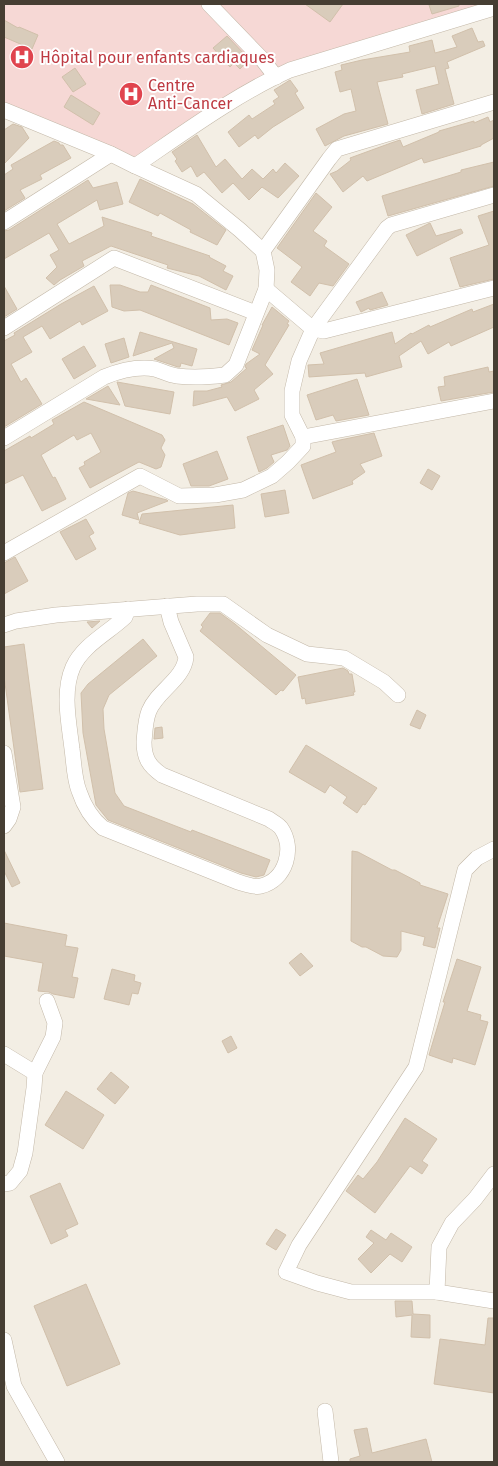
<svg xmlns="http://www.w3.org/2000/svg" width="498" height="1466" font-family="'Fira Sans',sans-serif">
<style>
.medical{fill:#f6d8d5}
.building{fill:#d9ccbb;stroke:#d1c0ab}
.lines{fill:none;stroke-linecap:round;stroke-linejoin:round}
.minor-casing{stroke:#c3b8a8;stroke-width:16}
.minor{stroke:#fff;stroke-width:15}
.labels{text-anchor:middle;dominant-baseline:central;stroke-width:4;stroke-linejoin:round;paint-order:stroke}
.health-label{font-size:16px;fill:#be3a42;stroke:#fff;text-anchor:start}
</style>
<rect width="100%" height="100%" fill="#f3eee4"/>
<path class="medical" d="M4,4h490l-185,60 -174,102 -131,-56z"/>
<g class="building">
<path d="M305,4h38l-13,18z"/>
<path d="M435,4h24v2l-27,8 -3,-9z"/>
<path d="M4,20l14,8 1,-1 19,8 -6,14 -28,-12z"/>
<path d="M472,28l6,14 5,-1 2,5 -38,16 2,6 -4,1 9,35 -32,10 -6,-24 23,-6 -4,-18 -33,8 1,3 -26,5 11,42 -44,12 -19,10 -9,-17 28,-15 12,-3 -5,-22 -11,3 -5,-20 7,-2 -1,-5 21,-5 48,-8 -1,-6 23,-6 3,13 22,-6 -5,-11z"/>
<path d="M227,36l22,23 -9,10 -6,-6 -4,4 -17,-19z"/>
<path d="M75,68l11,16 -13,8 -11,-15z"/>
<path d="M290,80l8,11 -3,2 9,15 -31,19 -15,12 -3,-4 -16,12 -11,-15 21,-17 3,4 23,-15 -2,-3 6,-4 -5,-7z"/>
<path d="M71,95l29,18 -7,12 -29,-18z"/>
<path d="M488,117l2,5 4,-2v18l-13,7v1l-57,17 -2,-5 -55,23 -4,-5 -20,16 -13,-18 7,-3 14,-11 -1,-2 41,-15 9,-3 3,7 36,-15v-1l35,-10v2z"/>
<path d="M13,124l9,3 7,11 -25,26v-34z"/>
<path d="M197,135l19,32 9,-8 17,20 10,-10 11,10 10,-10 3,4 9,-10 14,13 -21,22 -16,-11 -13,13 -16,-17 -11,10 -18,-21 -7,5 -6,-11 -9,6 -7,-11 2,-2 -5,-7z"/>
<path d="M54,141l5,2 1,2h3l8,13 -31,17 2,4 -22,11 5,8 -21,13v-36l9,-6 -2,-4z"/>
<path d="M494,162v24l-106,30 -6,-20 79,-24v-2z"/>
<path d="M140,179l53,25 33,26 -9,15 -27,-13 1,-2 -31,-17 -2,3 -29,-14z"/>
<path d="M88,180l5,8 24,-6 6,22 -23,6 -3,-10 -40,24 12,20 35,-18 -2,-9 50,16 -1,3 59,20 -1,1 17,9 -3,5 10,5 -7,14 -27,-14 -32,-8 1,-3 -57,-19 -29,15 2,5 -24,14 -6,5 -8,-7 11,-11 -7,-12 9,-5 -10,-17 -45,26v-28l5,-1z"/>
<path d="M316,193l16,14 -19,24 14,10 -3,5 25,18 -16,22 -14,-3 -9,13 -19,-14 11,-15 -25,-19z"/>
<path d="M494,211v68l-34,8 -10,-29 39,-13 -11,-29z"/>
<path d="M430,223l6,13 25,-7 2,4 -46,23 -11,-21z"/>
<path d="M110,285h10l20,7h8l3,-7 59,23 1,12 16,-1 11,4 -9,22 -89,-35 -16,1 -12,-4z"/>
<path d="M4,286l13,23 -13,8z"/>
<path d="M94,286l14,25 -26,14 -2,-4 -30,18 -8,-13 -19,11 9,15 -21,12 10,18 5,-4 16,26 -38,23v-86l11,-6 -1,-2 47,-29z"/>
<path d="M382,292l6,13 -18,5 -1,-2 -8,4 -5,-10z"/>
<path d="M494,304v23l-43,19 -2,-4 -21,12 -7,-13 -22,15 3,11 -36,10 -1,-4 -56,4 -1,-12 16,-1 -4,-11 72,-21 3,12 16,-11 1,1 17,-9 1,2 42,-18 1,3z"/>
<path d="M272,307l17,14 -2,3 2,1 -24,40 8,9 -19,16 5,9 -24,12 -8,-14 -34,9 1,-15h13l15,-4 -1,-2 10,-3 16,-14 -2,-1 1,-3 14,-10 -8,-4 11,-25h-1z"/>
<path d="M140,332l57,17 -5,17 -11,-3 -1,4h-2l-24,-8 20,-11 -2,-5 -39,13z"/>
<path d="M124,338l5,19 -18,6 -6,-19z"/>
<path d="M84,346l12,20 -22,13 -12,-20z"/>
<path d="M488,367l1,5 5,-1v21l-53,9 -3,-14 7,-1 -1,-9z"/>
<path d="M357,379l12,36 -33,6 -3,-6 -17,5 -9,-25z"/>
<path d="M117,382l57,10 -4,22 -45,-8z"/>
<path d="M108,386l12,19 -34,-6z"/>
<path d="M84,402l78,33 3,5 -4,8 4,7 -4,12 -5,2 -17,-7 -49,26 -11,-20 6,-3 -1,-3 17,-10 -10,-19 -14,7 -3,-5 -33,20 12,23 2,-1 11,22 -24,12 -19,-36 -19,9v-33l26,-15 1,2 23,-14 -2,-4z"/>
<path d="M283,425l7,21 -3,4 -16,5 3,7 -7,6 -8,4 -12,-35z"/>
<path d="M374,433l8,23 -22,8 5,8 -13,9 1,3 -40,15 -12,-34 35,-13 -4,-10 8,-2z"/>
<path d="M217,451l11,28 -19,7h-18l-8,-22z"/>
<path d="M428,469l12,7 -8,14 -12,-7z"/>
<path d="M285,490l4,23 -24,4 -4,-23z"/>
<path d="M133,491l34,9 1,1 -31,12 2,7 -17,-5 6,-22z"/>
<path d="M233,505l2,23 -55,7 -41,-12 3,-9z"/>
<path d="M86,519l8,14 -5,3 7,13 -20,11 -16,-28z"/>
<path d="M15,557l13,24 -24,13v-31z"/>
<path d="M210,613h10l15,11 61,51 -13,16 -2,-1 -5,5 -76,-64 3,-4 -2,-2z"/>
<path d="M100,621l-8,7 -5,-6z"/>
<path d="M143,639l14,17 -48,39 -6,14 1,20 11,64 9,13 67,26 1,-2 78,30 -6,15 -8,2 -15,-4 -133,-53 -12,-15 -13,-72 -2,-40 7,-9z"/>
<path d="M24,644l19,145 -23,3 -16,-116v-29z"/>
<path d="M343,668l5,3 1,3h3l3,18h-2l1,3 -48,9 -1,-6 -3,1 -4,-22z"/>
<path d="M417,710l9,5 -6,14 -10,-4z"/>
<path d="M162,727l1,11 -9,1 1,-11z"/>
<path d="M306,745l71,43 -12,17 -2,-1 -6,9 -14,-10 4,-6 -17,-12 -5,8 -36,-21z"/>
<path d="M4,850l16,33 -8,4 -8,-16z"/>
<path d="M352,851l6,1 34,18h3l25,13v2l28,9 -11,34h3l-5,20 -12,-3 2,-8 -24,-6v19l-4,7 -14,-1 -17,-9h-4l-11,-6z"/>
<path d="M4,923l63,12 -2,11 13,2 -6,29 6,1 -4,20 -21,-4 -4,-2 -11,-1 5,-28 -39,-7z"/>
<path d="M301,953l12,13 -13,10 -11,-13z"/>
<path d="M457,959l24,8 -14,44 14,4 -1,5 8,2 -13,43 -22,-7 -1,5 -23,-8 16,-53h-2z"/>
<path d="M112,969l23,6 -1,6 7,2 -3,11 -6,-1 -3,12 -25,-6z"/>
<path d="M231,1036l6,12 -9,5 -6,-12z"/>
<path d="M111,1072l18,15 -14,17 -18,-15z"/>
<path d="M66,1091l38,24 -21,34 -38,-24z"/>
<path d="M405,1118l32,21 -15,22 6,4 -6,9 -12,-8 -35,47 -29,-22 12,-16 5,4 14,-17z"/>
<path d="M60,1183l18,41 -13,6 3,6 -17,8 -21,-48z"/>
<path d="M276,1229l10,6 -10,15 -10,-6z"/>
<path d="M371,1230l15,10 5,-7 21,14 -10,15 -12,-8 -19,19 -13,-14 16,-16 -8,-6z"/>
<path d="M86,1284l34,80 -53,22 -33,-80z"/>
<path d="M395,1301h17l1,13 17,1v23l-19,-1 1,-22 -16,2z"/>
<path d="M488,1318h6v75l-60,-9 6,-45 45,6z"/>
<path d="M367,1428l5,25 54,-14 6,23h-82v-3l10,-3 -6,-26z"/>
</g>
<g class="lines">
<g class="minor-casing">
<g id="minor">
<path d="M209,4l53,55 14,18"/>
<path d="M4,110l107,44 24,12 61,28 44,36 23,21"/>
<path d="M135,166c50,-34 100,-71 155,-96l204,-62"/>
<path d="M4,222l107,-68"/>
<path d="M266,289l47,40 74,-101 4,-3 103,-30"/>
<path d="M4,328l110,-70 142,55"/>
<path d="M303,437l-11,-22v-24l7,-30 14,-32 11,2 170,-43"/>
<path d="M4,438l100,-61c15,-6 34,-11 51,-8 7,2 14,6 22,7 16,2 32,1 48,-1l11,-10 30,-76 1,-19 -4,-19 66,-92 8,-10 157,-47"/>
<path d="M4,553l136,-77 39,20 36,-1 28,-5 29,-14 16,-14 15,-16v-9l191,-36"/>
<path d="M128,609l-3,8c-17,16 -42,28 -52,50 -11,25 -4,56 -1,82 2,14 2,29 7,42 5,15 12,27 24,37l135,54c7,2 16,6 23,4 25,-6 34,-38 20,-58 -3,-4 -8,-6 -12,-9l-107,-44c-13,-9 -18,-17 -18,-33 1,-10 1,-21 5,-31 8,-20 35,-32 37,-54l-15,-35 -4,-16"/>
<path d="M4,625l12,-4 40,-6 141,-11h26l44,31 40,19 37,4 40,24 14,13"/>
<path d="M4,753l9,54 -4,12 -5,7"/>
<path d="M4,1054l31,19"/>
<path d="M494,1174l-19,25 -23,24 -13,24 -2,45 57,9"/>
<path d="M4,1184l6,-1 10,-12 5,-18 9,-65 1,-15 18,-36 2,-14 -8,-22"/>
<path d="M437,1292h-86l-34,-9 -31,-11 13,-27 117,-178 49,-197 12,-12 17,-9"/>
<path d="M4,1340l10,46 43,76"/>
<path d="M325,1411l6,51"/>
</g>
</g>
<use href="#minor" class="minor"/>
</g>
<defs>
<g id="hospital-disc" transform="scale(1.25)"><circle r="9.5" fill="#e0444e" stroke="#fff"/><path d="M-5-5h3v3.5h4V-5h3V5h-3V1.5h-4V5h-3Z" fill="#fff"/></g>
</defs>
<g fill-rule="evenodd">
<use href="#hospital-disc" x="22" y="57"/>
<use href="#hospital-disc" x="131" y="94"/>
</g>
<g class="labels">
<g class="health-label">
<text x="40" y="57">Hôpital pour enfants cardiaques</text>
<text x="148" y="85">Centre<tspan x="148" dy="18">Anti-Cancer</tspan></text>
</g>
</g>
<rect width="498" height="1466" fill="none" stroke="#463e33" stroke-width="10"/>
</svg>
